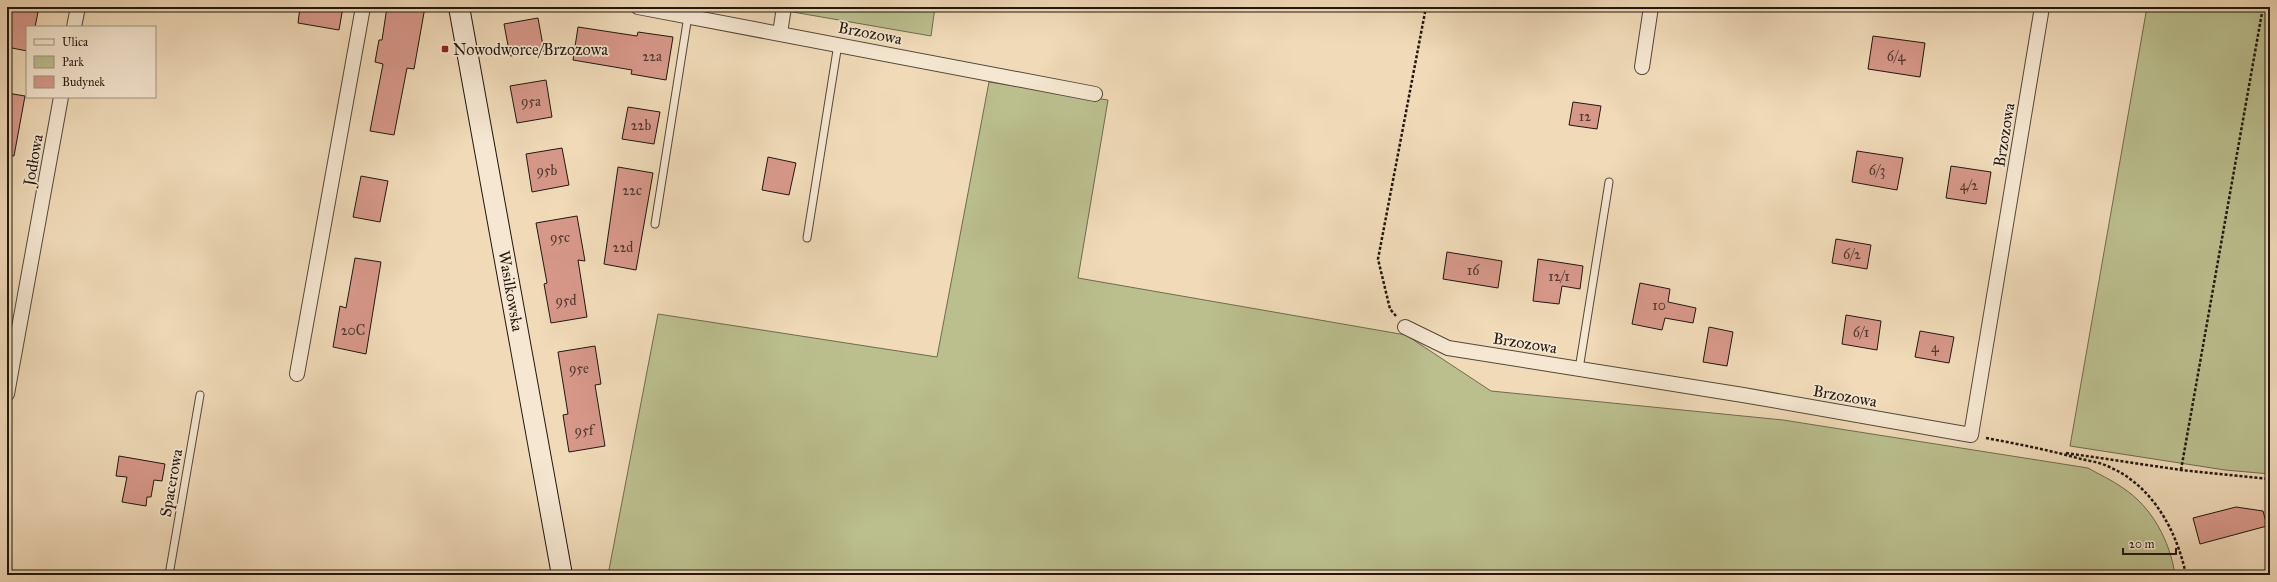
<svg xmlns="http://www.w3.org/2000/svg" width="2277" height="582" font-family="'IM FELL Great Primer',serif">
<style>
.green{fill:#bbbf8e;stroke:#6e6b4e}
.building{fill:#d7988a;stroke:#21170e}
.lines{fill:none;stroke-linecap:round;stroke-linejoin:round}
.lane-casing{stroke:#554838;stroke-width:9}
.street-casing{stroke:#554838;stroke-width:16}
.secondary-casing{stroke:#21170e;stroke-width:22}
.path{stroke:#21170e;stroke-width:2.5;stroke-dasharray:3 2;stroke-linecap:butt}
.lane{stroke:#f5e7d1;stroke-width:7}
.street{stroke:#f5e7d1;stroke-width:14}
.secondary{stroke:#f5e7d1;stroke-width:20}
.poi-dot{fill:#8f2418;stroke:#f5e7d1;stroke-width:1.5}
.labels{text-anchor:middle;dominant-baseline:central;stroke-width:3.5;stroke-linejoin:round;paint-order:stroke}
.number-label{font-size:14px;fill:#4e372d}
.street-label{font-size:16px;fill:#21170e;stroke:#f5e7d1}
.poi-label{font-size:16px;fill:#21170e;stroke:#f5e7d1;text-anchor:start}
</style>
<rect width="100%" height="100%" fill="#f0dab8"/>
<filter id="stains"><feTurbulence type="fractalNoise" baseFrequency=".005" numOctaves="4"/><feColorMatrix values="0 0 0 0 .2 0 0 0 0 .09 0 0 0 0 .02 0 0 0 .5 -.17"/></filter>
<radialGradient id="worn" r=".72"><stop offset=".6" stop-color="#630" stop-opacity="0"/><stop offset="1" stop-color="#630" stop-opacity=".3"/></radialGradient>
<g class="green">
<path d="M764,7h171l-4,29z"/>
<path d="M2147,7h123v467l-45,-4 -155,-24z"/>
<path d="M989,82l119,18 -30,178 328,57 85,56 292,29 305,48c12,7 24,12 35,20 29,19 47,53 52,87h-1567l50,-261 279,43z"/>
</g>
<g class="building">
<path d="M7,7l31,5 -3,15h-8v24l-20,-4z"/>
<path d="M300,7h43l-4,23 -41,-7z"/>
<path d="M387,7h38l-11,62 -7,-1 -13,67 -24,-4 13,-67 -8,-2 4,-22h3z"/>
<path d="M538,18l6,33 -34,5 -6,-32z"/>
<path d="M578,27l59,9 1,-4 35,5 -7,43 -35,-6 1,-4 -59,-10z"/>
<path d="M1873,36l52,7 -5,34 -52,-8z"/>
<path d="M546,80l6,37 -35,6 -7,-37z"/>
<path d="M7,93l18,3 -11,60 -7,-1z"/>
<path d="M1573,102l28,4 -4,23 -28,-4z"/>
<path d="M628,107l32,5 -6,32 -32,-5z"/>
<path d="M562,148l7,37 -37,7 -6,-38z"/>
<path d="M1857,151l46,7 -6,32 -45,-8z"/>
<path d="M768,157l28,6 -7,32 -27,-5z"/>
<path d="M1951,166l40,6 -5,32 -40,-6z"/>
<path d="M618,167l35,6 -17,97 -32,-6z"/>
<path d="M361,176l27,5 -8,41 -27,-5z"/>
<path d="M577,216l8,45 -7,-1 9,57 -36,6 -7,-39 3,-1 -11,-60z"/>
<path d="M1836,239l35,6 -4,24 -35,-6z"/>
<path d="M1447,252l55,9 -4,27 -55,-9z"/>
<path d="M355,258l26,4 -15,92 -33,-7 7,-41 6,2z"/>
<path d="M1538,259l45,7 -3,23 -18,-3 -3,18 -26,-3z"/>
<path d="M1640,283l30,6 -2,13 28,6 -3,15 -28,-5 -3,12 -30,-6z"/>
<path d="M1846,315l35,6 -4,29 -35,-6z"/>
<path d="M1709,327l24,5 -6,34 -24,-4z"/>
<path d="M1920,331l34,6 -5,26 -34,-6z"/>
<path d="M595,346l6,38 -6,1 10,61 -36,6 -6,-37 5,-1 -10,-62z"/>
<path d="M119,456l46,8 -3,17 -8,-1 -3,17h-4l-1,9 -24,-4 5,-25 -11,-1z"/>
<path d="M2236,507l27,4 4,15 -67,18 -7,-26z"/>
</g>
<g class="lines">
<g class="lane-casing">
<g id="lane">
<path d="M655,224l33,-208"/>
<path d="M807,238l31,-194"/>
<path d="M1579,369l30,-187"/>
<path d="M169,575l31,-180"/>
</g>
</g>
<g class="street-casing">
<g id="street">
<path d="M638,7l457,87"/>
<path d="M74,27l4,-20"/>
<path d="M780,33l4,-26"/>
<path d="M1642,67l9,-60"/>
<path d="M1405,327l43,21 295,47 228,40 71,-428"/>
<path d="M297,374l66,-367"/>
<path d="M7,394l54,-297"/>
</g>
</g>
<g class="secondary-casing">
<path id="secondary" d="M459,7l103,568"/>
</g>
<g class="path">
<path d="M1396,316l-6,-7 -12,-50 48,-252"/>
<path d="M1986,438c32,6 63,12 95,21 8,2 18,3 26,7 45,18 70,65 79,109"/>
<path d="M2066,453l115,17 89,9"/>
<path d="M2181,470l82,-463"/>
</g>
<use href="#lane" class="lane"/>
<use href="#street" class="street"/>
<use href="#secondary" class="secondary"/>
</g>
<rect class="poi-dot" x="441" y="45" width="8" height="8" rx="2"/>
<g class="labels">
<g class="number-label">
<text x="652" y="56">22a</text>
<text x="1896" y="56">6/4</text>
<text x="531" y="101">95a</text>
<text x="1585" y="116">12</text>
<text x="641" y="125">22b</text>
<text x="547" y="170">95b</text>
<text x="1877" y="170">6/3</text>
<text x="1969" y="185">4/2</text>
<text x="632" y="190">22c</text>
<text x="560" y="237">95c</text>
<text x="623" y="247">22d</text>
<text x="1852" y="254">6/2</text>
<text x="1473" y="270">16</text>
<text x="1559" y="276">12/1</text>
<text x="566" y="300">95d</text>
<text x="1659" y="305">10</text>
<text x="353" y="330">20C</text>
<text x="1861" y="332">6/1</text>
<text x="1935" y="347">4</text>
<text x="579" y="368">95e</text>
<text x="584" y="430">95f</text>
</g>
<g class="street-label">
<text transform="translate(870 33) rotate(11)">Brzozowa</text>
<text transform="translate(2004 135) rotate(-81)">Brzozowa</text>
<text transform="translate(33 160) rotate(-80)">Jodłowa</text>
<text transform="translate(511 291) rotate(80)">Wasilkowska</text>
<text transform="translate(1525 343) rotate(9)">Brzozowa</text>
<text transform="translate(1845 396) rotate(10)">Brzozowa</text>
<text transform="translate(171 483) rotate(-80)">Spacerowa</text>
</g>
<g class="poi-label">
<text x="453" y="49">Nowodworce/Brzozowa</text>
</g>
</g>
<rect width="2277" height="582" fill="none" stroke="#f0dab8" stroke-width="24"/>
<rect x="8" y="8" width="2261" height="566" fill="none" stroke="#21170e" stroke-width="2"/>
<rect x="12" y="12" width="2253" height="558" fill="none" stroke="#21170e"/>
<rect x="26" y="26" width="130" height="72" fill="#f5e7d1" stroke="#a09483"/>
<rect x="34" y="39" width="20" height="6" fill="#f5e7d1" stroke="#a09483"/>
<text x="62" y="46" font-size="12" fill="#21170e">Ulica</text>
<rect x="34" y="56" width="20" height="12" fill="#bbbf8e" stroke="#a09483"/>
<text x="62" y="66" font-size="12" fill="#21170e">Park</text>
<rect x="34" y="76" width="20" height="12" fill="#d7988a" stroke="#a09483"/>
<text x="62" y="86" font-size="12" fill="#21170e">Budynek</text>
<path d="M2123 548v6h53v-6" fill="none" stroke="#21170e" stroke-width="2"/>
<text x="2129" y="548" font-size="12" fill="#21170e" stroke="#f5e7d1" stroke-width="3" paint-order="stroke">20 m</text>
<rect width="100%" height="100%" filter="url(#stains)"/>
<rect width="100%" height="100%" fill="url(#worn)"/>
</svg>
